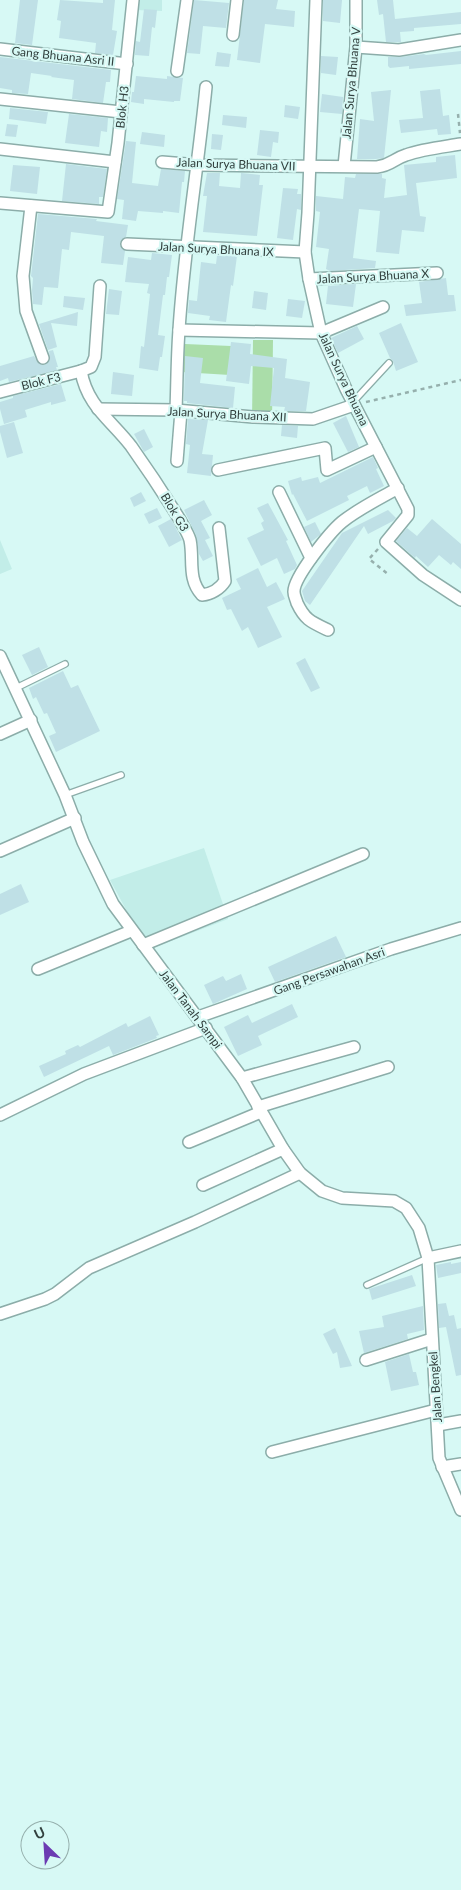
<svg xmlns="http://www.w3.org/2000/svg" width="461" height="1890" font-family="Lato,sans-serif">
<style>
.built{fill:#c2ede8}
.green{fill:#aadda9}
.building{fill:#bfe0e6}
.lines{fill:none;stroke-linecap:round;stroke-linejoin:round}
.service-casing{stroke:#8cada9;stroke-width:8}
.minor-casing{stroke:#8cada9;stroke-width:14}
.path{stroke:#96b0ad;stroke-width:2.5;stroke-dasharray:4 4;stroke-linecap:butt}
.service{stroke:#fff;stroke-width:5.5}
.minor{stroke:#fff;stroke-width:11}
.labels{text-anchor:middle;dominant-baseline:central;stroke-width:4.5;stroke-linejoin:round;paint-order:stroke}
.street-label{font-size:12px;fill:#32403e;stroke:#d7f9f5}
</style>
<rect width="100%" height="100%" fill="#d7f9f5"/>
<g class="built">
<path d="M136,0h26v11l-27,-1z"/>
<path d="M0,540l12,29 -12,5z"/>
<path d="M204,848l24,71 -80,31 -38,-70z"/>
</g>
<g class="green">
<path d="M253,340h20l-1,81h-20z"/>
<path d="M185,344l46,2 -1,29 -49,-3z"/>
</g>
<g class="building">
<path d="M20,0h18l-6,45 -17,-2z"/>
<path d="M60,0l43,3v-3h12l-3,30 5,1 -4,24 -18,-2 1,-10 -37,-5 2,-17 -4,-1z"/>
<path d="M194,0l35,3 -3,25 -23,-2 -3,28 -13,-1z"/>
<path d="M244,0h34l-2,9 19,2 -1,16 -29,-3 -5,39 -23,-3z"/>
<path d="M323,0h19l-2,23 -17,-2z"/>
<path d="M377,0h16l2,19 66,-7v12l-47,4v3l-14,1 1,10h-15l-3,-28 -4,1z"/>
<path d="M144,9l13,1 -2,18 -3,-1 -3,29 -14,-1 1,-14 4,1z"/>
<path d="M461,51v13l-52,5v-3l-19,2 -2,-2v-9h12l24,-3 2,1z"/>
<path d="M217,52l14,2 -2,13 -14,-1z"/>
<path d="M321,56l17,1 -2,18 -15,-2z"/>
<path d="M0,57l111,13 -1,12h-4l-3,21 -31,-4 2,-19 -23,-3 1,-1 -21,-3 -3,21 -16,-1v-3l-12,-2z"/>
<path d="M136,76l31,3v-3l16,2 -3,23h-6v1l-30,-3v5l-13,-2 1,-10h2z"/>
<path d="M440,89l3,27 6,-1 2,19 -13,1 -1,-6 -36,4 -2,-13 24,-2 -3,-27z"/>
<path d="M391,90l-7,68 -8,1h-19l3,-40 14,2 -3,-29z"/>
<path d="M322,94l21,3 -1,17 -22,-2z"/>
<path d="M285,105l15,2 -2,12 -14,-2z"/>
<path d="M10,108l38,4 -2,12 -37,-5z"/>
<path d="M69,114l39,4 -1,14 -6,-1 -2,16 -34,-4z"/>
<path d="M223,115l24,2 -1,11 -24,-3z"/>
<path d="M7,124l11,1 -2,12 -11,-1z"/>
<path d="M260,130l19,2 -1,11 -5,-1 -2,15 -14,-2z"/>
<path d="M142,132l23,3 -1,12 -24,-3z"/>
<path d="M212,134l11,1 -2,15 -10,-1z"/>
<path d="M126,141l10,1 -4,41 26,3 3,-17 24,2 -1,11h-2l-3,31 -16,-2v2l-25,-2 -2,10 -14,-2 2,-19 -7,-1z"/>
<path d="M455,155l2,23 -41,5 4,33 6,1 -2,15 -22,-2 -3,24 -23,-2 4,-41 -21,-2 -6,49 23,3 -1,7 -45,3 -4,-2 3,-20 -13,-2 4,-35 -4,-1v-15l27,3 2,-22 10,1 1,-4h26v4l4,1 -2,19 23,-3 -3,-30 32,-3v-5z"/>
<path d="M66,164l41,5 -4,28h-4v7l-37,-3z"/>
<path d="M13,165l27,2 -3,27 -27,-3z"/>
<path d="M207,173h13l-1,13 21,2 1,-15 19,2 -1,10h4l-6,51 -54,-4 4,-36h-4z"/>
<path d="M283,188l15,1 -1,5h4v16l-4,-1 -4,31 -16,-2z"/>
<path d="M38,214l59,5 -1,2 32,4 -2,12 -5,3 -1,3 1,5 4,3 -2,14 -22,-2 3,-27 -33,-4 -2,18 -7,-1 -4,39 -14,-1 -2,18 -9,-1 -1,-14 1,-12 -2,-2z"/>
<path d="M152,253l20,2 -3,22h-2l-2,18h-2l-5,40 7,1 -3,21h-2l-2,14 -19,-3 2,-22 3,1 6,-53 -3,-1 2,-9 -24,-2 3,-25 23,3z"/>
<path d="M217,256h20l-4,30 -2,-1 -5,37 -17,-2 1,-4 -22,-3 1,-13 8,1 4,-39 15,2z"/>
<path d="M446,278l2,17h6l2,16 -50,5 -2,-11 18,-2 -3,-21z"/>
<path d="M356,284l-3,23 -27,-3 2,-18z"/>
<path d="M109,289l13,2 -3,24 -13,-1z"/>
<path d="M254,291l14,2 -2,17 -14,-2z"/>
<path d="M64,296l21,2 -2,12 -20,-3z"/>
<path d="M288,299l17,2 -3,17 -16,-2z"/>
<path d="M78,312l-1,14 -26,-3 6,24 -9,3 -9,-26z"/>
<path d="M401,323l17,39 -22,9 -3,-10 -3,-3 -11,-25z"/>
<path d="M357,326l7,13 -26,14 -7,-15z"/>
<path d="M231,342l20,2 -1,10 37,5 -2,19 25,4 -4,29h-22l1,-4 -15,-1 4,-38 -23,-2 -2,18 -23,-3z"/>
<path d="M53,350l5,17h-2l1,3 -48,12 -1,-4 -8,3v-15l34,-10 4,7 7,2 5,-5 -1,-9z"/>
<path d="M185,356l18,2 -3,25 35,4 -2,21 -46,-5v-2h-3z"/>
<path d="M113,372l21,3 -2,21 -21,-2z"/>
<path d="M61,384l5,17 -15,4v-3l-26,8 2,7 -23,7 -4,-15v-7l13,-4v-2z"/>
<path d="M346,416l13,31 -11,5 -15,-29z"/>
<path d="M188,419l20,1 -6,34 11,1 -2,21 -24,-3 3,-28 -4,-1z"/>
<path d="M14,422l9,31 -16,5 -7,-26v-6z"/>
<path d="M282,425l16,1 -1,12 -16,-2z"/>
<path d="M144,429l9,18 -9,5 -10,-18z"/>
<path d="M373,457l5,11 -2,1 8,17 -14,7 -3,-7 -20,10 2,4 -42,21 -14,-27 -1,1 -4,-14 13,-4 1,4 16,-4 2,6z"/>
<path d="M141,492l5,9 -12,6 -4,-9z"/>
<path d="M204,500l8,15 -11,6 9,17 -5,2 8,16 -10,5 -4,-7 -3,-19 -12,-25z"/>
<path d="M268,503l20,37 -2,1 11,24 -2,4 -11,5 -7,-16 -16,8 -14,-28 17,-8 -3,-7 3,-2 -7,-13z"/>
<path d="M157,508l5,10 -13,6 -5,-10z"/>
<path d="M388,510l8,8 -3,3 -25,13 -4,-8 -54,79 -5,-4 -3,-10 40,-58z"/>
<path d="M171,519l11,21 -13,7 -11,-21z"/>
<path d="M432,519l29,25v25l-8,-7 -2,3 -12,-10 -11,12 -12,-11 -1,2 -19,-17 11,-13 10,8z"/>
<path d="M315,522l6,12 -10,8 -7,-15z"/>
<path d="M258,568l9,19 9,-5 9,17 -18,8 15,30 -24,11 -10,-21 -6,4 -11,-22 -4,1 -5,-12 19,-9 -5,-10z"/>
<path d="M39,647l9,20 -16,8 -10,-20z"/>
<path d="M305,658l15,30 -9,4 -15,-29z"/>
<path d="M63,671l8,17 7,-3 22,46 -44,21 -7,-16 7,-3 -9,-20 -3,1 -8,-17 -3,2 -4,-11z"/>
<path d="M21,884l8,18 -29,13v-21z"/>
<path d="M336,936l10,21 -71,25 -7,-15z"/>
<path d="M241,974l6,15 -34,15 -9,-19 19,-9 3,5z"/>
<path d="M292,1004l6,13 -40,19 4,9 -24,11 -14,-29 24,-12 4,8z"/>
<path d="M150,1016l9,19 -3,1 1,2 -44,17 -4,-9 -65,31 -5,-11 27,-12 -1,-3 13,-6 2,2 46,-24 2,4z"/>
<path d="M451,1262v2l10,-2v11l-23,5 -2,-13z"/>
<path d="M412,1275l4,11 -44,14 -3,-11z"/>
<path d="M446,1303l3,13 5,-1 3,14 4,-1v47l-5,1 -10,-49 -7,1 -1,-24z"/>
<path d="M423,1306l1,24 -17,4 1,5 -44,14 -5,-22 25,-4 -2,-11z"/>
<path d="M335,1328l9,20 8,18 -12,2 -3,-16 -4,2 -10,-20z"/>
<path d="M409,1354l4,18h3l3,13 -28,6 -6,-29z"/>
</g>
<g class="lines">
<g class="service-casing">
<g id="service">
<path d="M353,402l36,-39"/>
<path d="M14,689l51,-25"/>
<path d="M65,795l56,-20"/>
<path d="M367,1285l61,-27"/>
</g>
</g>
<g class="minor-casing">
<g id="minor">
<path d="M316,0l-8,213 -3,39 4,27 12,54 25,56 62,120v6l-22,27 37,33 38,25"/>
<path d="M233,35l4,-35"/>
<path d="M356,47l43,3 62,-10"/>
<path d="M0,49l127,15"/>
<path d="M177,71l10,-71"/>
<path d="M0,99l121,13"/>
<path d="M0,149l115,13"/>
<path d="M162,162l36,3 179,2c15,-2 16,-8 29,-12 17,-6 37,-8 55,-11"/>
<path d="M344,166l12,-119v-47"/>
<path d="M0,203l108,9 10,-69 15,-143"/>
<path d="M31,206l-8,70 3,35 17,47"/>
<path d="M127,244l178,8"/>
<path d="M309,279l128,-6"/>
<path d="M179,330l142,3 62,-26"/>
<path d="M81,371c6,35 30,49 50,75 17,24 33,48 49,74 3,6 8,13 10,20 4,19 -3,39 12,55 9,-1 18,-6 23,-14l-6,-53"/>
<path d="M0,392l81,-21 10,-4 4,-10 5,-71"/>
<path d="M98,409l78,1 77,7 60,2 41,-14"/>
<path d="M176,410c1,-26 1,-53 3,-80 5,-81 19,-162 27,-243"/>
<path d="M177,461l4,-50"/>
<path d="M218,470l107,-22 2,22 49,-23"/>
<path d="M279,492l32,66"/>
<path d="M328,630c-17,-8 -23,-10 -31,-27 -1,-4 -3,-7 -3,-11 -1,-14 36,-60 48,-70 16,-13 37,-23 56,-34"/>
<path d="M0,656l65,139 18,47 30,62 129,174 41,71 17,24 22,18 20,7 52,3 12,7 13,20 9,30 11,200 22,52"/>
<path d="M0,734l31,-14"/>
<path d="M0,851l75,-33"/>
<path d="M143,945l220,-91"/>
<path d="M38,969l93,-38"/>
<path d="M198,1017l193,-68 70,-21"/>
<path d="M242,1078l112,-31"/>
<path d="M258,1107l130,-40"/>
<path d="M0,1115l84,-41 122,-46"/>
<path d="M189,1142l72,-30"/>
<path d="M203,1185l80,-36"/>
<path d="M428,1258l33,-7"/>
<path d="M0,1314l45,-15 10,-5 34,-26 106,-46 105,-49"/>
<path d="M366,1360l66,-21"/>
<path d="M438,1425l23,-4"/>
<path d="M272,1452l164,-42"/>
<path d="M442,1467l19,-3"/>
</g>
</g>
<g class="path">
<path d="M458,114l2,19"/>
<path d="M366,402l95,-22"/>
<path d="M378,549l-9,10 20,16"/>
</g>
<use href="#service" class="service"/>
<use href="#minor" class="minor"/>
</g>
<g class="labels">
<g class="street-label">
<text transform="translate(63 56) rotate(6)">Gang Bhuana Asri II</text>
<text transform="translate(351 83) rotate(-85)">Jalan Surya Bhuana V</text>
<text transform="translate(122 107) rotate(-84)">Blok H3</text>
<text transform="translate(236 164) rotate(2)">Jalan Surya Bhuana VII</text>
<text transform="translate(216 249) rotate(3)">Jalan Surya Bhuana IX</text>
<text transform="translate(373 276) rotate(-3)">Jalan Surya Bhuana X</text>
<text transform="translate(344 379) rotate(65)">Jalan Surya Bhuana</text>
<text transform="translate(41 381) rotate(-14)">Blok F3</text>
<text transform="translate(227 414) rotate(3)">Jalan Surya Bhuana XII</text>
<text transform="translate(175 512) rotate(59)">Blok G3</text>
<text transform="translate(329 971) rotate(-20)">Gang Persawahan Asri</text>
<text transform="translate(191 1009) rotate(53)">Jalan Tanah Sampi</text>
<text transform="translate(435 1387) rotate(-94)">Jalan Bengkel</text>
</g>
</g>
<g transform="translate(45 1845) rotate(335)"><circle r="24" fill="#d7f9f5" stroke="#95afac"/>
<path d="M0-4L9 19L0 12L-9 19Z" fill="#6b3bb2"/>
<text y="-8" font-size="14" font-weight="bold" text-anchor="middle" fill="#32403e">U</text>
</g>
</svg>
